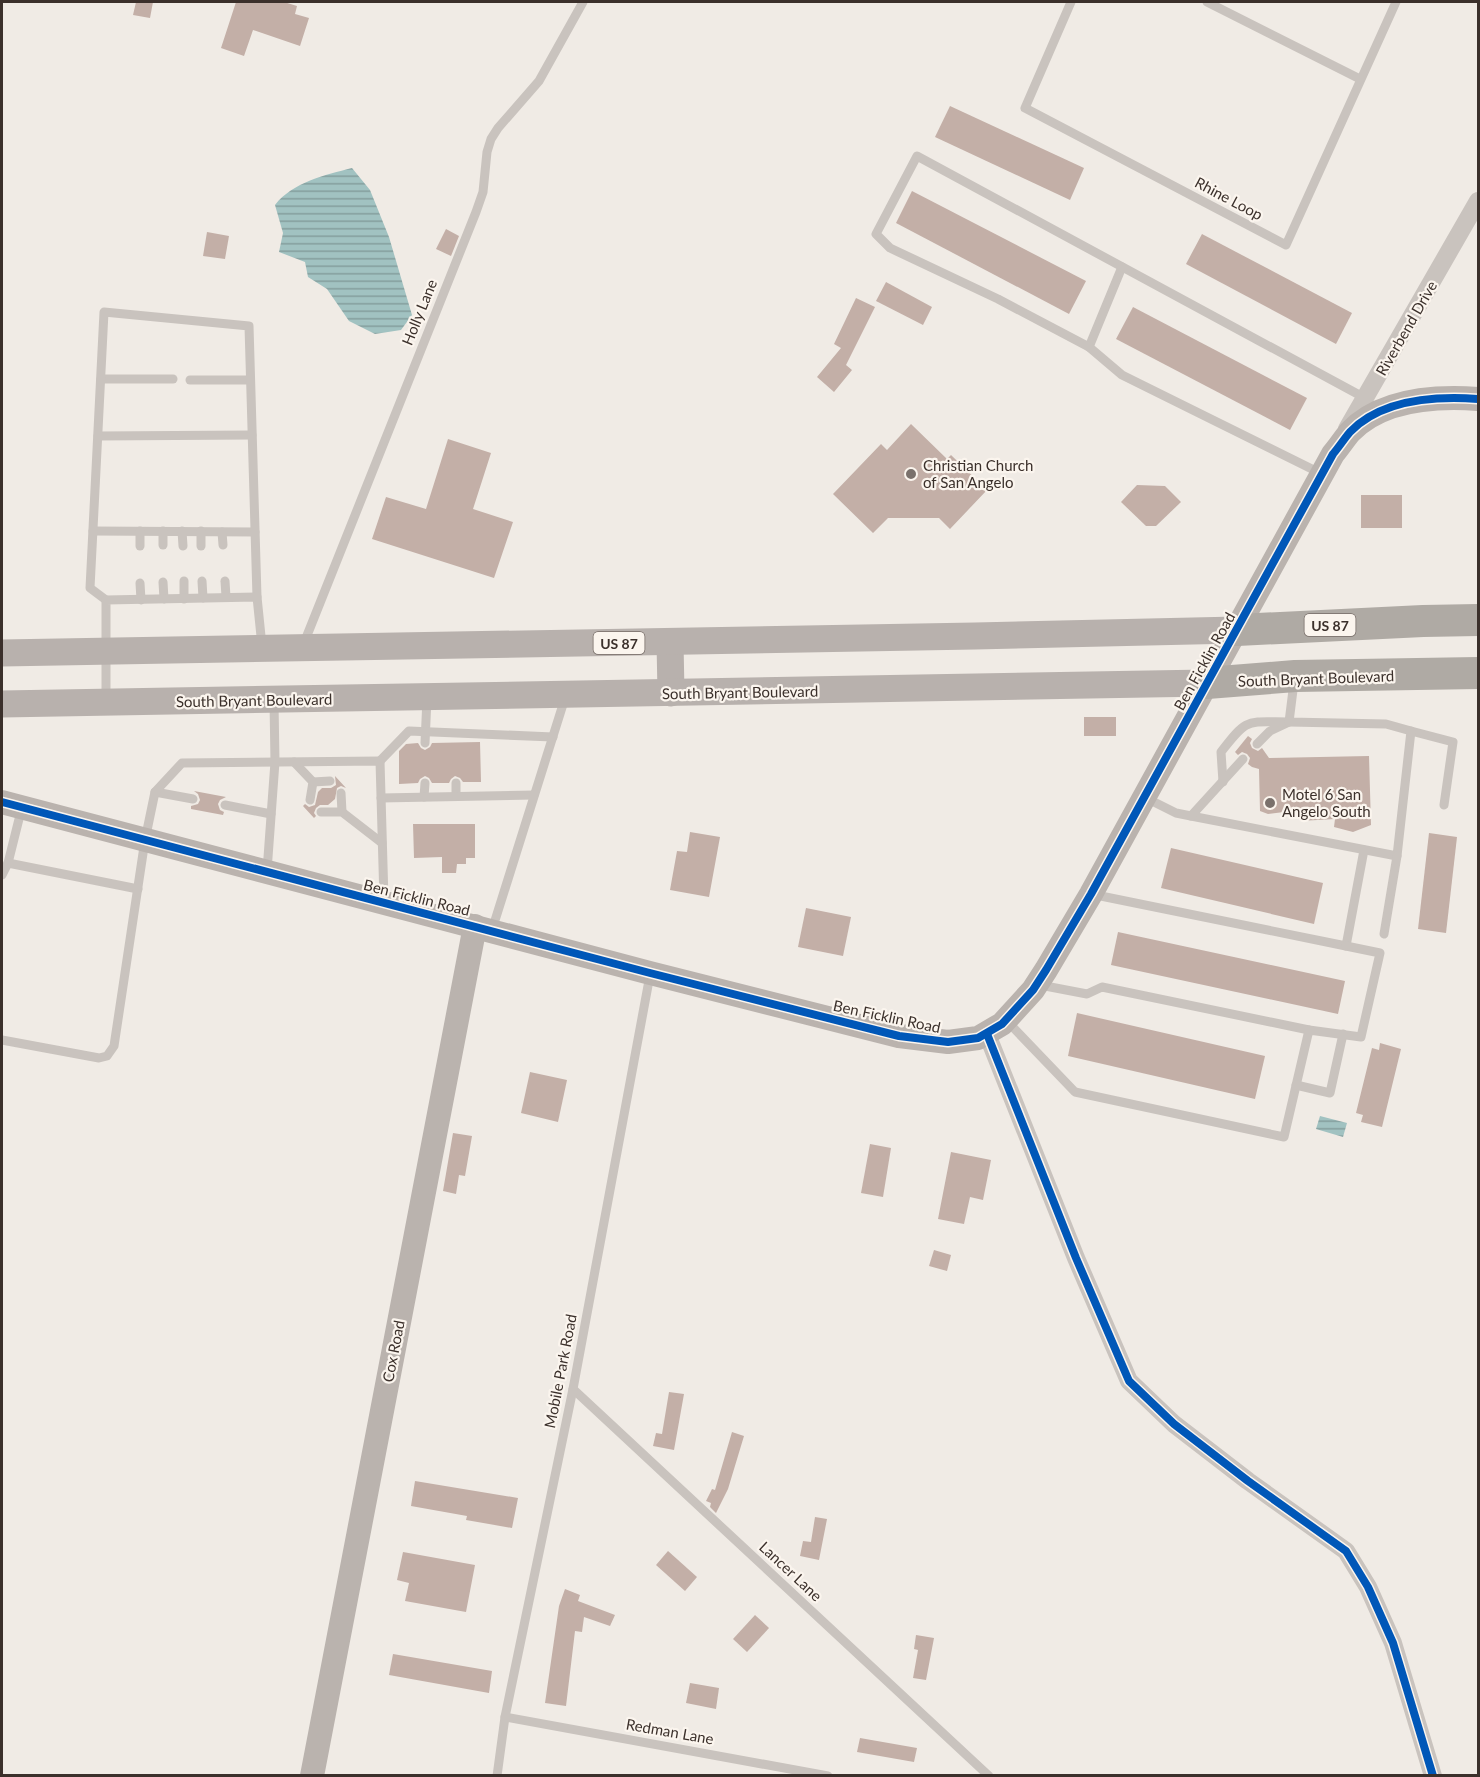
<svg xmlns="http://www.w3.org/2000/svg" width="1480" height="1777" font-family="Lato,sans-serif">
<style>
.water{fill:url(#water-rules)}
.building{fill:#c3afa7}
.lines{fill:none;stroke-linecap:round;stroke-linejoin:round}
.lane{stroke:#c9c3be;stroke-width:9}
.street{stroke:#c9c3be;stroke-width:18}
.secondary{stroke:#bab3ae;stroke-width:24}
.primary{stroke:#b8b1ad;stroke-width:27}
.highway{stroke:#afaaa4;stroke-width:32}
.cycleway-casing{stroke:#fbf5ee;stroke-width:11}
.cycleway{stroke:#0057b8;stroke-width:8}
.poi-dot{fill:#7a716c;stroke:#fbf5ee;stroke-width:2}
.labels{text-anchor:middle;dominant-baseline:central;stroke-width:4.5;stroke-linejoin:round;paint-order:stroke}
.shield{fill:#fbf5ee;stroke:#756b66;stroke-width:1.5}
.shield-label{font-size:14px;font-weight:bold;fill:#3b302b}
.street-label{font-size:15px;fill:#3b302b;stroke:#fbf5ee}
.poi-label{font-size:15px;fill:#3b302b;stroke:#fbf5ee;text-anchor:start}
</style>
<defs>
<pattern id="water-rules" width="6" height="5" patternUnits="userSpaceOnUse" patternTransform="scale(1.5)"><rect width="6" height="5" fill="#a1c2c1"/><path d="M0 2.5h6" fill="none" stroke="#849e9d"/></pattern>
</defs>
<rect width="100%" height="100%" fill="#f0ebe5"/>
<g class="water">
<path d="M352,168l18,22 19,47 23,78 -11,15 -26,4 -26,-13 -22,-32 -19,-12 -3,-15 -26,-10 4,-19 -8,-28c18,-23 50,-30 77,-37z"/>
<path d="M1320,1116l27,7 -4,14 -27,-8z"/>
</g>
<g class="building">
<path d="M136,2h17l-3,16 -17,-3z"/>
<path d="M236,2h48l13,4 -2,8 14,4 -9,28 -47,-16 -9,26 -23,-8z"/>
<path d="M950,106l134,62 -14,32 -135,-63z"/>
<path d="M912,191l174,90 -17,33 -173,-91z"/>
<path d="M446,229l13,7 -8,20 -15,-7z"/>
<path d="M207,232l22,4 -4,23 -22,-3z"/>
<path d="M1202,234l150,79 -16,31 -150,-80z"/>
<path d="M886,282l46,25 -9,18 -47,-24z"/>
<path d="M856,298l19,9 -29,58 6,5 -18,22 -17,-15 24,-29 -7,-4z"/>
<path d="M1133,307l174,91 -17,32 -174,-91z"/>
<path d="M911,424l36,35 4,-4 36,35 -37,39 -11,-11h-51l-15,15 -40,-39 48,-50 6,6z"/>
<path d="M448,439l43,14 -18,56 40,13 -19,56 -122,-39 14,-42 40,12z"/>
<path d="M1137,485l28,1 16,16 -25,24h-10l-25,-24z"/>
<rect x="1361" y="495" width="41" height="33"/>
<rect x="1084" y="717" width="32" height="19"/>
<path d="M1248,736l4,3 -2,4 2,5 6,3 4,-3 7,10 100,-2 2,69 -18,7 -19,-5 1,-8 -35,2v-11l-32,4 -8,-3 -1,-42 -7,-2 -4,-3 2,-6 -3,-4 -5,-2 -4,3 -3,-3z"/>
<path d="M480,742l1,40h-18l-3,-4 -5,-2 -4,3 -2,4h-17l-3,-5 -4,-2 -5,3 -2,4 -19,1v-33l7,-7 12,-1 3,5 4,2 5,-3 2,-4z"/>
<path d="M335,776l11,12 -5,-2 -4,2 -2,11 -7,6h-8l-4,3 -2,5 2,3 -2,2 -11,-12 2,-2 4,3 6,-2 3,-13 4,-4h9l5,-3z"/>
<path d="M194,791l32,6 -6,3 -2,4 2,6 4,2 -1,3 -32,-6v-3l7,-2 2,-4 -2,-6z"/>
<path d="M413,824h62v34h-9v6h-9l-1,9h-14v-16l-28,1z"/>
<path d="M690,832l30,5 -11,60 -39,-7 7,-39 10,1z"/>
<path d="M1429,833l28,4 -11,96 -28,-4z"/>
<path d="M1171,848l152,35 -9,41 -153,-36z"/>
<path d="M806,908l45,9 -8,39 -45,-9z"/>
<path d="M1118,932l227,49 -7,33 -227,-49z"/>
<path d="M1077,1013l188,43 -10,43 -187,-43z"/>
<path d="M1380,1043l21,6 -19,78 -21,-5 2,-7 -7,-2 16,-65 7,2z"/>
<path d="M530,1072l37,8 -9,42 -37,-9z"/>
<path d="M453,1133l19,3 -7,40 -6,-1 -3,19 -13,-3z"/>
<path d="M870,1144l21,4 -8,49 -22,-4z"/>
<path d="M951,1152l40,8 -8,40 -13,-3 -6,27 -26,-5z"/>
<path d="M934,1250l17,5 -4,16 -18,-5z"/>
<path d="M669,1392l15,2 -10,56 -21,-4 3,-13 6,1z"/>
<path d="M732,1432l12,4 -16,53 -12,24 -6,-6 1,-4 -5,-2 6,-12 3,1z"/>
<path d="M415,1481l103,17 -6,30 -46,-8 1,-4 -56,-10z"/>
<path d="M815,1517l12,2 -8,41 -19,-4 3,-15 8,1z"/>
<path d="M668,1551l29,26 -12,14 -29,-26z"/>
<path d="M403,1552l72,13 -9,47 -61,-11 4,-18 -12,-3z"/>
<path d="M565,1589l15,6 -2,6 37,14 -5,11 -26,-9 -2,15 -7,-1 -9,75 -21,-3 14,-97z"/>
<path d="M755,1615l14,13 -22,24 -14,-13z"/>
<path d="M916,1635l18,3 -8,42 -13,-2 5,-28 -4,-1z"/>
<path d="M393,1654l99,17 -3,22 -100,-18z"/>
<path d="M690,1683l29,5 -3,21 -30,-6z"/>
<path d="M860,1738l57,10 -3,14 -57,-10z"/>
</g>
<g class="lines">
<g class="lane">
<path d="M1071,2l-46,106 261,137 110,-243"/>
<path d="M1207,2l153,77"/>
<path d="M1089,347l33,-80"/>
<path d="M101,379h72"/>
<path d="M190,380h60"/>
<path d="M98,436l154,-1"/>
<path d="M1320,473l-198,-98 -33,-28 -91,-48 -108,-51 -14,-14 41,-78 448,242"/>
<path d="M93,531l162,1"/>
<path d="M140,531v15"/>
<path d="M163,531v14"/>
<path d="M182,531l1,15"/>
<path d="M201,531v15"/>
<path d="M222,532l1,13"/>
<path d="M184,581v18"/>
<path d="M202,581l1,17"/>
<path d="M225,581l1,16"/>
<path d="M163,582l1,17"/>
<path d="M140,583l1,17"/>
<path d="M106,600l-16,-12 14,-276 145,14 8,271"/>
<path d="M304,643l172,-431 7,-20 4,-40 4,-13 7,-11 41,-47 44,-79"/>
<path d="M106,701v-101l151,-3 5,49"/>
<path d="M1411,731l42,11 -9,63"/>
<path d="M425,743l2,-45"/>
<path d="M1257,744l13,-13 17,-8"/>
<path d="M380,761l29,-30 144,6"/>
<path d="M294,762l19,20 -3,18"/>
<path d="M313,782l17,-1"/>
<path d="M1223,782l-2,-30c27,-35 25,-30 68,-30"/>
<path d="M456,783v13"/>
<path d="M155,792l38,7"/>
<path d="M341,793l1,19"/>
<path d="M424,797l1,-14"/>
<path d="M381,798l153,-3"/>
<path d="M1146,798l30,15 15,3 206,40 14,-125 -25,-7 -97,-2 5,-40"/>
<path d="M225,805l46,9"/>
<path d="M321,812h21l40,31"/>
<path d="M1191,816l52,-57"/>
<path d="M8,863l14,-56"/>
<path d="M267,871l8,-109 -1,-60"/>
<path d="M2,875l6,-12 130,26"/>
<path d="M1091,894l255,52 18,-96"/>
<path d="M492,930l73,-232"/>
<path d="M1384,934l13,-78"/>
<path d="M1040,985l47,9 15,-7 207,43"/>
<path d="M1007,1021l68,71 209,45 25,-107 52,7 19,-84 -34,-7"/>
<path d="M2,1040l97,18 8,-2 7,-10 31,-206 10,-48 27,-29 198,-2 4,139"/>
<path d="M1296,1085l34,8 13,-59"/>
<path d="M573,1389l416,387"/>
<path d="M505,1717l323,59"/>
<path d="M497,1776l8,-59 68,-328 77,-414"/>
</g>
<g class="street">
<path d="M1347,429l131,-228"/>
<path d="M987,1034l89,224 53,123 45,43 74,57 98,70 22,36 25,56 40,133"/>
</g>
<g class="secondary">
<path d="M2,802l648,171 249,63 49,6 30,-4 24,-14 31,-34 13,-20 45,-76 242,-440c6,-7 11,-15 17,-22 32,-33 86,-36 128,-33"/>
<path d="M312,1776l163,-850"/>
</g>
<g class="primary">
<path d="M670,642l1,51"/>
<path d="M2,653l973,-17 262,-6"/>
<path d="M2,704l1205,-21"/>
</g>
<g class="highway">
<path d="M1237,630l186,-9 55,-1"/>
<path d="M1207,683l88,-7 183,-3"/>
</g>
<g class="cycleway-casing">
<g id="cycleway">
<path d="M2,802l648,171 249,63 49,6 30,-4 24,-14 31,-34 13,-20 45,-76 242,-440c6,-7 11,-15 17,-22 32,-33 86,-36 128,-33"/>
<path d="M987,1034l89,224 53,123 45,43 74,57 98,70 22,36 25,56 40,133"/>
</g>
</g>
<use href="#cycleway" class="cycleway"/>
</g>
<g class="poi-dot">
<circle cx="911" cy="474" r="6"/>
<circle cx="1270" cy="803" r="6"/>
</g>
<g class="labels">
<g class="shield">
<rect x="1304.5" y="614" width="51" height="22" rx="4.5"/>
<rect x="593.5" y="632" width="51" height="22" rx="4.5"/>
</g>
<g class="shield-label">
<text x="1330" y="625">US 87</text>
<text x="619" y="643">US 87</text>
</g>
<g class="street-label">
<text transform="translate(1229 198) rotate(28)">Rhine Loop</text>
<text transform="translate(419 312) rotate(-68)">Holly Lane</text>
<text transform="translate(1406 328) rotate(-60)">Riverbend Drive</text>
<text transform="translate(1204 661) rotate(-61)">Ben Ficklin Road</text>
<text transform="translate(1316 678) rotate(-2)">South Bryant Boulevard</text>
<text transform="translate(740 692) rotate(-1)">South Bryant Boulevard</text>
<text transform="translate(254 700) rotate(-1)">South Bryant Boulevard</text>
<text transform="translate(417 897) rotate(14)">Ben Ficklin Road</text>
<text transform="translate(887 1016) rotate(12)">Ben Ficklin Road</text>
<text transform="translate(393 1351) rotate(-79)">Cox Road</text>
<text transform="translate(560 1371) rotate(-79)">Mobile Park Road</text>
<text transform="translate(791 1571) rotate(43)">Lancer Lane</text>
<text transform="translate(670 1731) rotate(10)">Redman Lane</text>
</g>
<g class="poi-label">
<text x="923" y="465">Christian Church<tspan x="923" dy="17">of San Angelo</tspan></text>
<text x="1282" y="794">Motel 6 San<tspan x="1282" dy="17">Angelo South</tspan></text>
</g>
</g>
<rect width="1480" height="1777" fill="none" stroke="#3b302b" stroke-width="6"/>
</svg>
